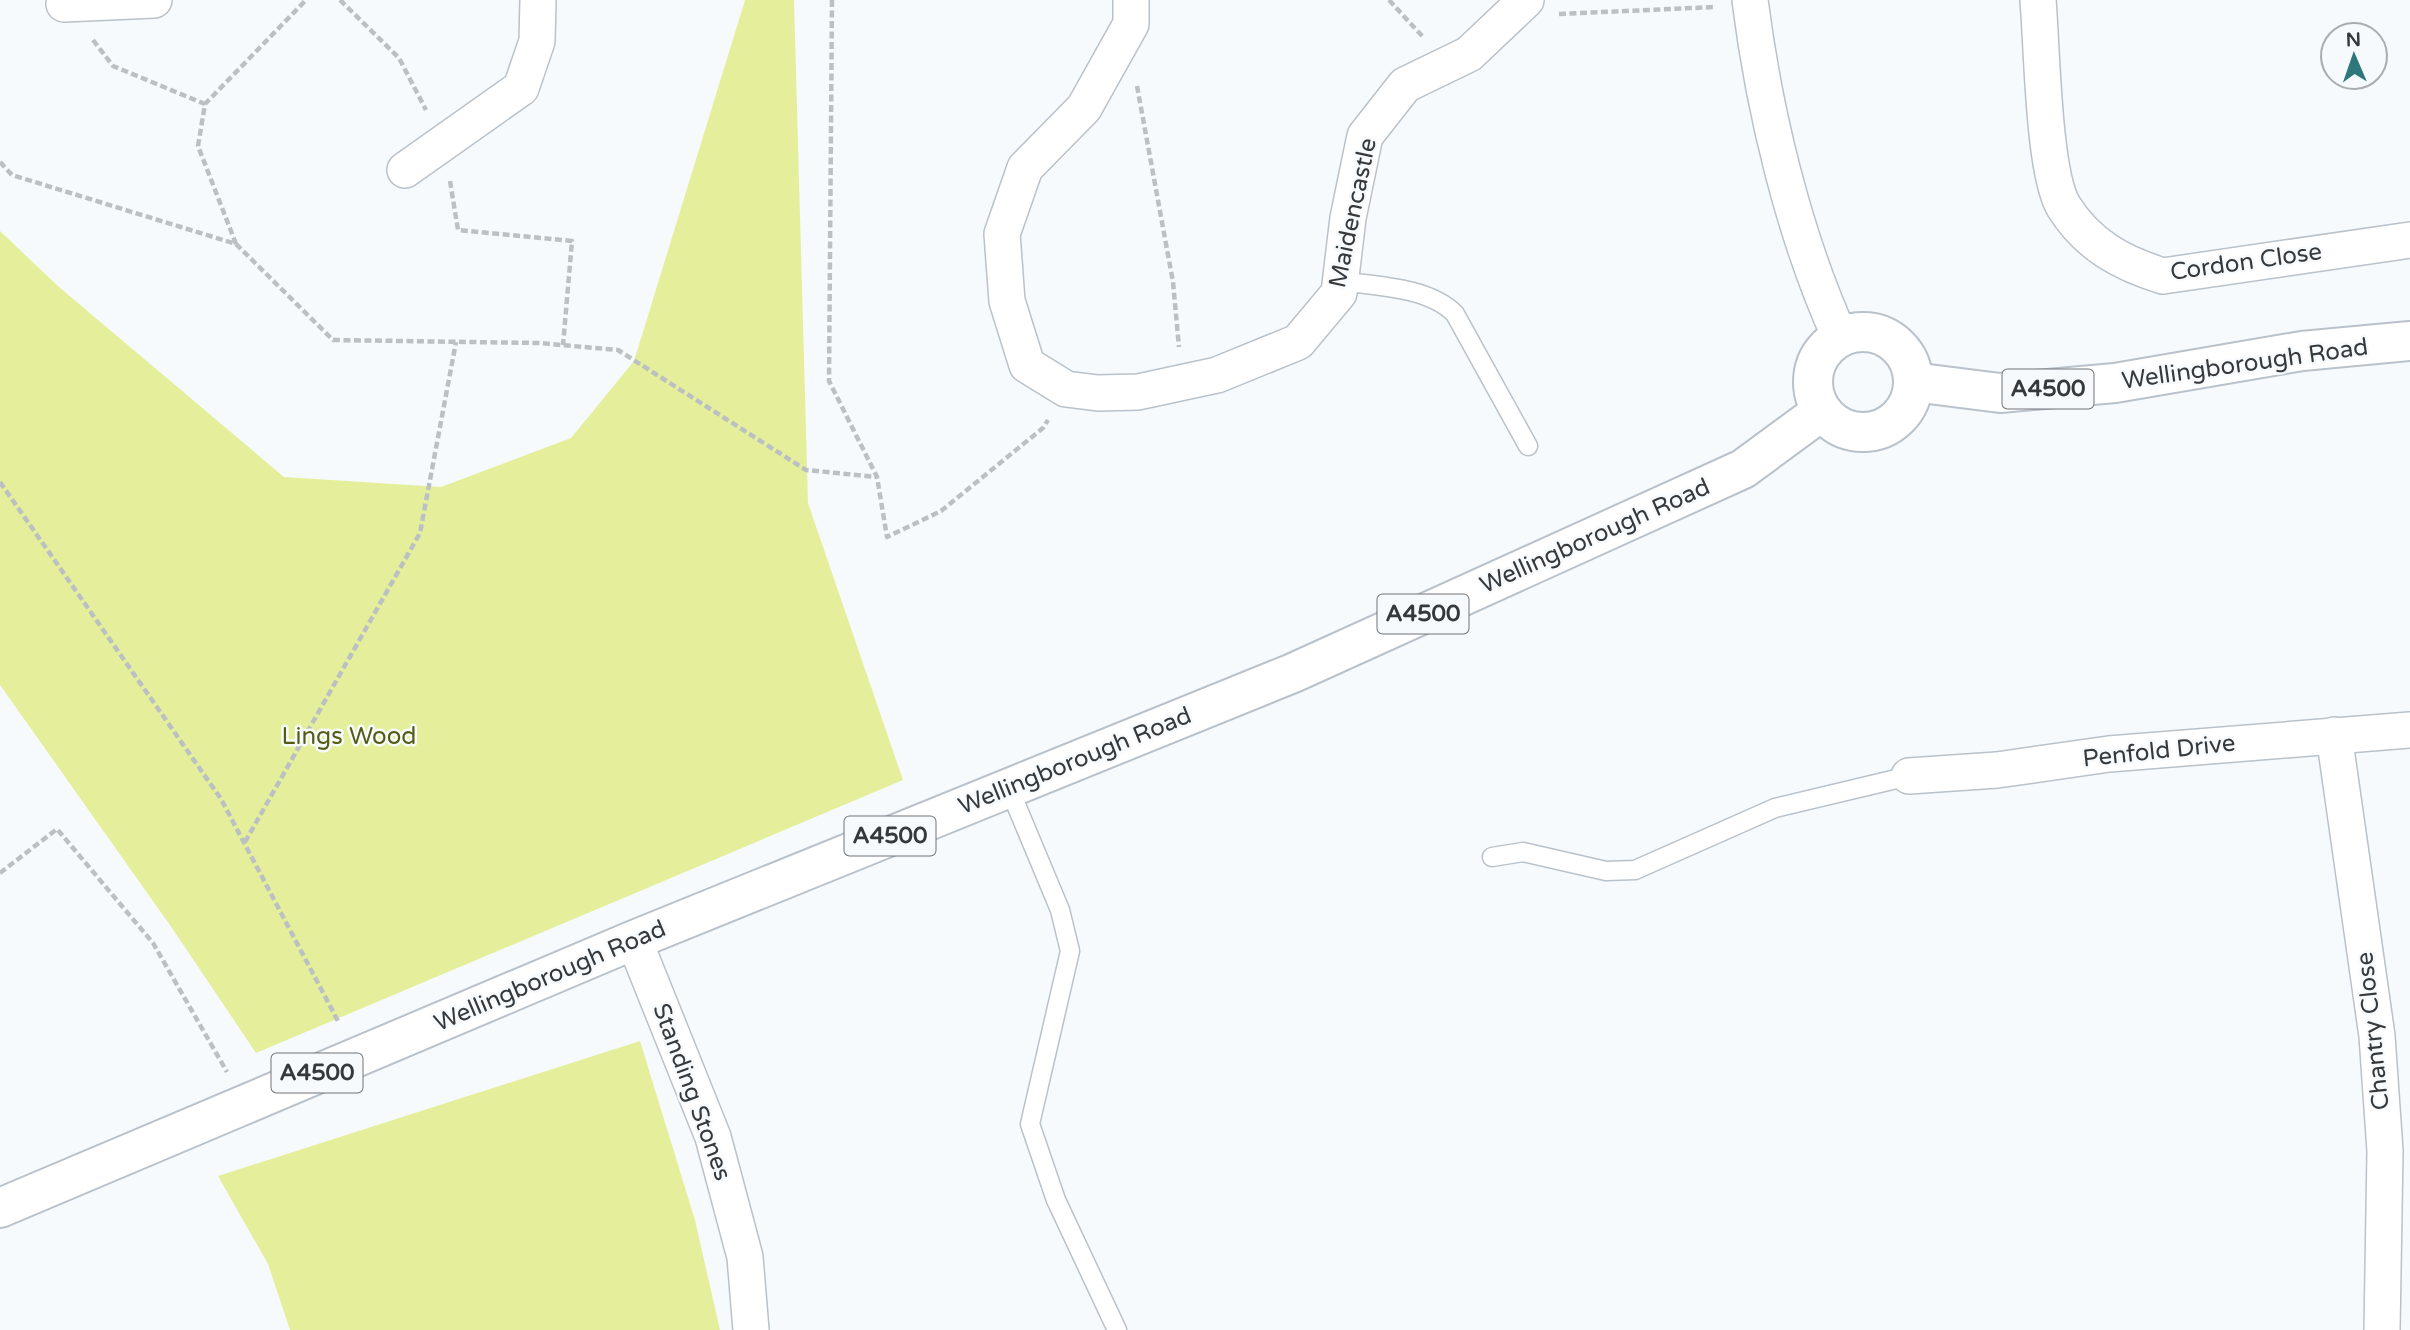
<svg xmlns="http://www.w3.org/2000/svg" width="2410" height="1330" font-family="'Varela Round',sans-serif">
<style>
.green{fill:#e5ef9b}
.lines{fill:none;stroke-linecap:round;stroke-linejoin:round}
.lane-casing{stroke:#b9c2ca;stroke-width:21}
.street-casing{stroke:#b9c2ca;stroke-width:38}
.primary-casing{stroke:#b9c2ca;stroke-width:42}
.path{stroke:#bcc0c3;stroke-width:4.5;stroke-dasharray:7 3.5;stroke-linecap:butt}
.lane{stroke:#fff;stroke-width:18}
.street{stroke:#fff;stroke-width:35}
.primary{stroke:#fff;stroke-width:38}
.labels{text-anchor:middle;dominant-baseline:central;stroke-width:5;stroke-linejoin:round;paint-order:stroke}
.shield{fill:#f6fafd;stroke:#707376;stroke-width:2}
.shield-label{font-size:23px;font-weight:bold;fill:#36393c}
.street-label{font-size:24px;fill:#36393c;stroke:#f6fafd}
.park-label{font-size:24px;fill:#565b14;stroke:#f6fafd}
</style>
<rect width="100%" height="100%" fill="#f6fafd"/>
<g class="green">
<path d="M745,0h49l14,503 95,277 -647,273 -84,-125 -172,-243v-454l59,56 225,190 157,10 130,-49 63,-77z"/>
<path d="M640,1041l55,179 25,110h-430l-22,-66 -50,-88z"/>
</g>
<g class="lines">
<g class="lane-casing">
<g id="lane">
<path d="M1340,281c36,5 89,6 115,33l73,132"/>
<path d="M1009,788l51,122 10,41 -40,173 26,76 61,130"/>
<path d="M1492,857l31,-5 83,19 29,-1 140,-62 134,-32"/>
</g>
</g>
<g class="street-casing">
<g id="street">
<path d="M1131,0v24l-47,84 -59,60 -23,66 5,67 20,64 39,24 32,4 40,-1 79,-17 81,-33 41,-49 9,-75 17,-82 40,-51 64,-31 57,-54"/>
<path d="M1750,0c14,111 44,236 90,337"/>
<path d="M2038,0c4,45 5,174 26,207 24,38 57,56 99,69l247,-36"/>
<path d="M64,4l90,-4"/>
<path d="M405,170l116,-82 16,-47 1,-41"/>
<path d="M2334,735l43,301 8,115 -3,179"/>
<path d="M1909,776l88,-6 112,-16 301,-24"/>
<path d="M634,940l79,197 32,120 6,73"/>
</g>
</g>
<g class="primary-casing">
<g id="primary">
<circle cx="1863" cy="382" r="50"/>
<path d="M1913,382l87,11 115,-10 187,-32 108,-10"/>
<path d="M0,1208l634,-268 659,-267 450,-204 79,-58"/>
</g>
</g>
<g class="path">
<path d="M340,0l59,58 27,52"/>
<path d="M832,0l-3,381 48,96 10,60 54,-26 102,-83 5,-8"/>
<path d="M1389,0l34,37"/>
<path d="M1559,14l156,-7"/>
<path d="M93,40l20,26 92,38"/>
<path d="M1137,86l36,196 6,65"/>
<path d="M0,162l12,13 224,69 97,96 206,3 79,7 188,120 71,7"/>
<path d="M450,181l8,49 114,11 -9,104"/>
<path d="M236,244l-38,-98 7,-42 101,-104"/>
<path d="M0,482l221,317 118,224"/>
<path d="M245,842l175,-309 36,-191"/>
<path d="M0,873l57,-44 96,114 74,129"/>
</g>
<use href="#lane" class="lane"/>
<use href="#street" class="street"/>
<use href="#primary" class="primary"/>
</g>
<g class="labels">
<g class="shield">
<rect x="2002.5" y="369.5" width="91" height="39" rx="5"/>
<rect x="1377.5" y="594.5" width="91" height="39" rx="5"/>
<rect x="844.5" y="816.5" width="91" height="39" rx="5"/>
<rect x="271.5" y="1053.5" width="91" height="39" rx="5"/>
</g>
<g class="shield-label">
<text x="2048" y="389">A4500</text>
<text x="1423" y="614">A4500</text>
<text x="890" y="836">A4500</text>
<text x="317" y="1073">A4500</text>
</g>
<g class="street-label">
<text transform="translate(1353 213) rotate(-78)">Maidencastle</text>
<text transform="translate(2246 262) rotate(-8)">Cordon Close</text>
<text transform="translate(2245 364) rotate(-8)">Wellingborough Road</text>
<text transform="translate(1595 536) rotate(-24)">Wellingborough Road</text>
<text transform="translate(2159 751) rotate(-6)">Penfold Drive</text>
<text transform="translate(1075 761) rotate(-22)">Wellingborough Road</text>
<text transform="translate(550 976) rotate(-23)">Wellingborough Road</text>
<text transform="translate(2373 1031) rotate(-96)">Chantry Close</text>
<text transform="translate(692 1092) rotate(70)">Standing Stones</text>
</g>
<g class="park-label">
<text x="349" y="736">Lings Wood</text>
</g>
</g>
<g transform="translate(2354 56) rotate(358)"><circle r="33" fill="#f6fafd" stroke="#a9adb0" stroke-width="2"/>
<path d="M0-5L12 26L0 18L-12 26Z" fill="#2e777a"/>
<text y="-10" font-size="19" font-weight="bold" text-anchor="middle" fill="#36393c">N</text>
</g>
</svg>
